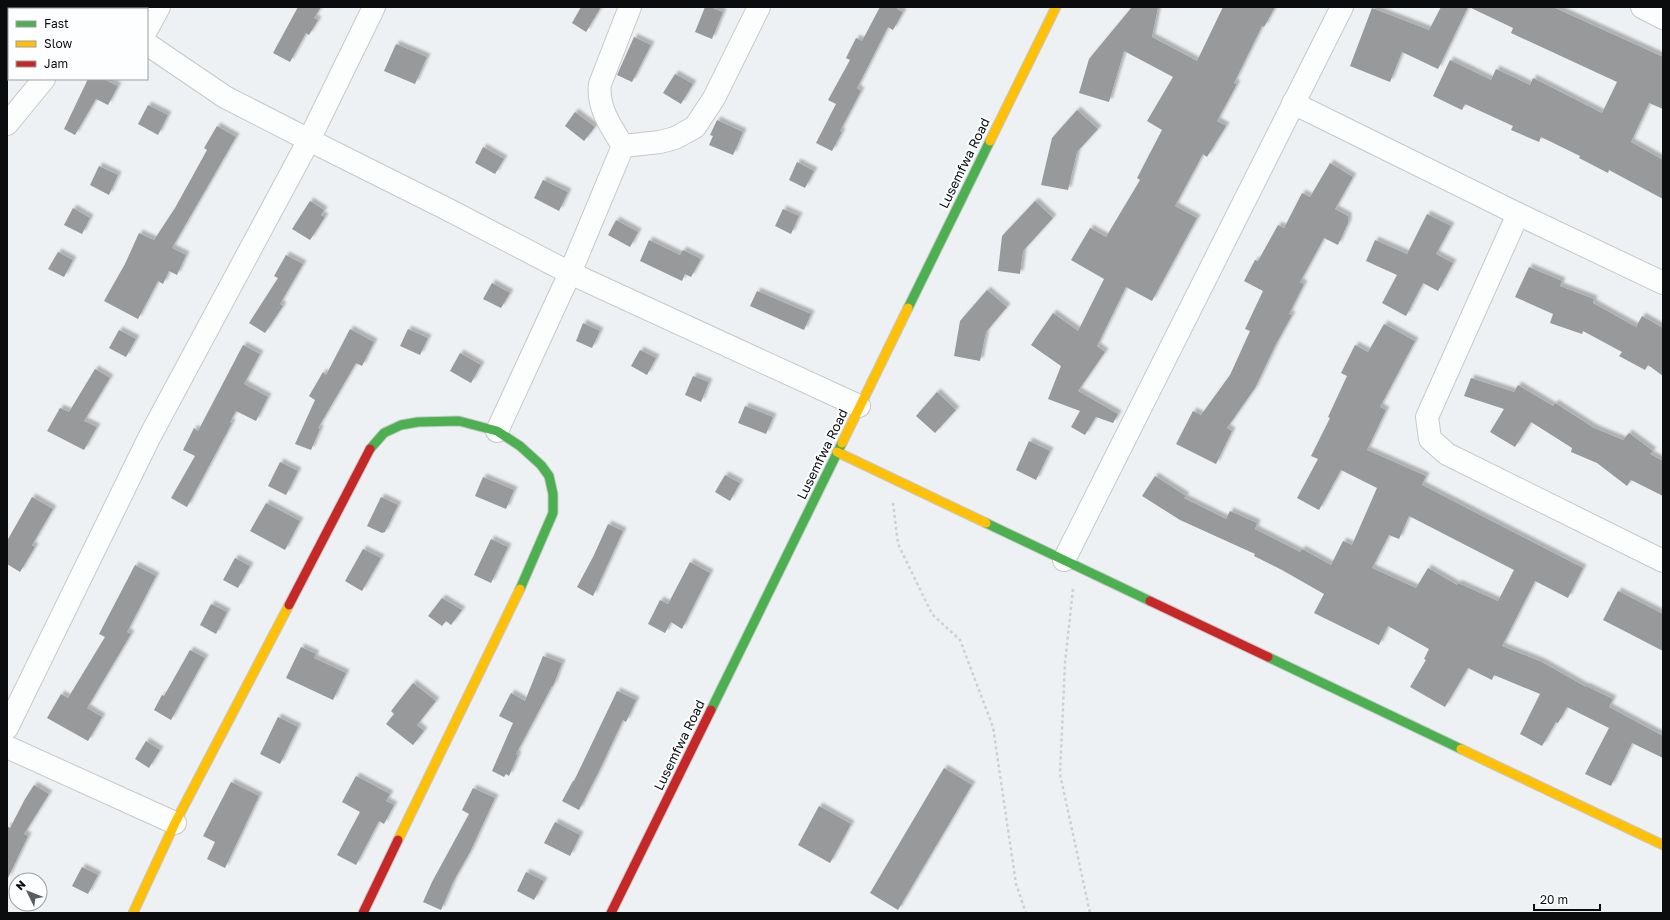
<svg xmlns="http://www.w3.org/2000/svg" width="1670" height="920" font-family="'Golos Text',sans-serif">
<style>
.building{fill:#97999a;fill-rule:evenodd;filter:url(#shadow)}
.lines{fill:none;stroke-linecap:round;stroke-linejoin:round}
.street-casing{stroke:#c6c8ca;stroke-width:24}
.fast-casing{stroke:#c6c8ca;stroke-width:11}
.slow-casing{stroke:#c6c8ca;stroke-width:11}
.jam-casing{stroke:#c6c8ca;stroke-width:11}
.path{stroke:#cfcfcf;stroke-width:2.5;stroke-dasharray:3 3;stroke-linecap:butt}
.street{stroke:#fcfdfd;stroke-width:22}
.fast{stroke:#4caf50;stroke-width:9}
.slow{stroke:#ffc107;stroke-width:9}
.jam{stroke:#c62828;stroke-width:9}
.labels{text-anchor:middle;dominant-baseline:central;stroke-width:4;stroke-linejoin:round;paint-order:stroke}
.street-label{font-size:13px;fill:#0b0c0d;stroke:#fcfeff}
</style>
<defs>
<filter id="shadow"><feDropShadow dx="3.5" dy="-3.5" stdDeviation="1" flood-color="#0004"/></filter>
</defs>
<rect width="100%" height="100%" fill="#eef1f3"/>
<g class="building">
<path d="M298,7h23l-7,11 4,2 -9,15 -3,-2 -16,29 -17,-9z"/>
<path d="M581,7h20l-15,25 -14,-9z"/>
<path d="M705,7h5l13,5 -11,27 -17,-7z"/>
<path d="M880,7h18l-1,2 6,3 -10,18 -5,-3 -31,61 4,3 -21,40 2,1 -10,19 -16,-8 20,-39 -8,-4 22,-40 -4,-2 10,-20 6,3z"/>
<path d="M1132,7h26l-6,30 45,24 26,-54h52l-11,20 -2,-1 -28,57 3,1 -20,37 9,5 -19,31 -4,-3 -28,52 22,12 -45,83 -26,-14 -29,59 8,6 -27,39 40,23 -5,9 -17,-6 -11,18 -14,-8 9,-16 -32,-12 13,-33 -30,-21 22,-32 25,18 26,-52 -33,-19 19,-32 16,9 34,-57 -3,-2 25,-48 -15,-9 26,-44 -49,-26 -15,51 -30,-9 10,-34z"/>
<path d="M1441,7h27l-30,62 -36,-17 -12,30 -40,-16 22,-58 57,22z"/>
<path d="M1469,7h84l110,50v52l-14,-6 -18,39 32,18v39l-54,-29 -1,3 -29,-15 1,-2 -39,-19 -2,5 -28,-12 2,-4 -48,-22 -3,6 -29,-14 17,-36 41,20 5,-11 34,16 3,-7 69,35 15,-31 -106,-49 2,-5z"/>
<path d="M634,37l17,8 -19,37 -15,-7z"/>
<path d="M396,44l31,13 -12,27 -31,-13z"/>
<path d="M675,74l18,10 -12,20 -18,-11z"/>
<path d="M88,79h15l15,7 -10,19 -12,-6 -21,36 -11,-6z"/>
<path d="M148,105l20,10 -10,20 -20,-11z"/>
<path d="M1077,110l21,19 -21,23 -9,38 -27,-5 11,-47z"/>
<path d="M575,112l20,15 -11,14 -19,-15z"/>
<path d="M717,120l26,12 -10,23 -24,-10 4,-9 -3,-1z"/>
<path d="M217,126l19,11 -64,111 14,7 -9,20 -8,-4 -6,13 -5,-3 -20,38 -34,-18 21,-37 14,-31 15,7 21,-32 32,-58 -3,-2z"/>
<path d="M483,147l21,12 -9,15 -20,-11z"/>
<path d="M797,162l17,9 -9,17 -16,-8z"/>
<path d="M1330,163l23,14 -18,32 13,7v7l-10,22 -14,-7 -24,44 4,2 -15,30 3,1 -16,29 -21,44 -28,40 5,3 -16,33 -40,-20 17,-33 8,4 29,-40 20,-44 -5,-2 18,-38 -19,-10 11,-21 3,1 20,-36 6,3 18,-35 8,4z"/>
<path d="M99,166l19,9 -9,20 -19,-10z"/>
<path d="M543,180l25,12 -9,19 -25,-13z"/>
<path d="M310,201l14,9 -3,5 4,2 -15,23 -18,-11z"/>
<path d="M1035,201l18,17 -30,33 -3,23 -22,-3 4,-35z"/>
<path d="M73,208l17,10 -8,16 -18,-9z"/>
<path d="M783,209l16,7 -8,18 -16,-8z"/>
<path d="M1427,214l24,12 -15,28 17,9 -15,28 -15,-8 -17,33 -24,-13 15,-28 -31,-14 9,-21 32,14z"/>
<path d="M616,220l22,12 -8,15 -22,-12z"/>
<path d="M649,240l31,15 3,-5 18,9 -10,18 -6,-3 -3,7 -42,-20z"/>
<path d="M58,252l15,8 -9,17 -16,-8z"/>
<path d="M286,255l17,9 -23,40 3,2 -18,27 -16,-10 29,-45 -4,-2z"/>
<path d="M1529,267l33,14 -2,5 34,13 -1,4 43,24 6,-11 21,12v48l-15,-11 -3,5 -26,-14 3,-4 -39,-21 -1,3 -32,-11 3,-9 -38,-17z"/>
<path d="M492,283l18,10 -9,15 -18,-9z"/>
<path d="M987,290l20,17 -21,25 -6,29 -26,-5 6,-35z"/>
<path d="M757,291l54,23 -7,16 -54,-24z"/>
<path d="M583,323l17,8 -8,17 -16,-7z"/>
<path d="M1384,324l31,17 -35,66 6,3 -19,40 59,26 -4,9 161,83 -15,30 -33,-17 -33,65 40,16 44,25v-1l27,13 -4,8 54,29v22l-31,-15 -21,43 -26,-12 24,-46 -42,-21 -9,16 -2,-1 -14,24 -22,-12 20,-40 -46,-19 -2,5 -24,-12 -23,39 -35,-20 16,-27 -2,-1 5,-10 -41,-23 -9,19 -65,-32 10,-19 -42,-24 -28,-14 1,-2 -75,-34 -38,-24 13,-20 31,20 -2,2 42,21 4,-8 27,12 -2,6 45,23 2,-3 29,16 12,-24 9,4 25,-57 -36,-18 -22,40 -22,-12 21,-39 -7,-3 19,-38 -2,-1 19,-41 -6,-3 14,-28 13,7zM1409,516l105,54 -16,31 -40,-18 -1,2 -29,-17 -12,20 -44,-20 17,-33 10,4z"/>
<path d="M350,329l24,13 -12,24 -6,-3 -38,65 2,1 -9,21 -16,-6 20,-44 -6,-4 14,-24 3,3z"/>
<path d="M408,329l20,9 -8,17 -20,-9z"/>
<path d="M119,330l17,9 -10,18 -17,-9z"/>
<path d="M243,345l17,9 -16,30 24,13 -12,24 -20,-10 -6,11 2,1 -45,84 -16,-9 24,-42 -12,-6 11,-22 4,3z"/>
<path d="M640,350l16,8 -9,17 -16,-9z"/>
<path d="M460,353l21,12 -10,18 -21,-12z"/>
<path d="M95,369l15,9 -26,43 13,6 -13,23 -37,-19 13,-23 9,4z"/>
<path d="M693,376l16,6 -8,20 -16,-7z"/>
<path d="M1471,378l43,14 4,-7 35,21 2,-3 39,25 29,12 6,-7 24,18 -3,3 13,7v35l-32,-16 -4,6 -30,-23 -26,-11 1,-4 -41,-26 -16,25 -25,-15 14,-23 -40,-13z"/>
<path d="M937,392l19,18 -21,23 -19,-17z"/>
<path d="M745,406l28,11 -7,17 -28,-11z"/>
<path d="M1029,441l21,10 -14,29 -20,-10z"/>
<path d="M280,462l18,9 -12,24 -18,-9z"/>
<path d="M725,475l15,8 -10,18 -15,-9z"/>
<path d="M483,477l31,13 -8,19 -31,-13z"/>
<path d="M32,497l21,12 -21,36 3,2 -15,25 -13,-8v-23z"/>
<path d="M381,497l17,8 -13,27 -3,1 -15,-7z"/>
<path d="M266,503l34,18 -15,29 -35,-19z"/>
<path d="M608,524l15,7 -30,65 -16,-9 16,-30z"/>
<path d="M491,539l17,8 -17,36 -17,-8z"/>
<path d="M363,549l18,9 -19,33 -17,-10z"/>
<path d="M235,558l15,8 -12,22 -15,-8z"/>
<path d="M690,562l20,11 -28,56 -11,-7 -6,11 -17,-9 12,-24 8,4z"/>
<path d="M135,565l21,11 -29,56 4,2 -44,74 15,9 -14,24 -41,-23 14,-24 7,4 37,-61 -6,-3z"/>
<path d="M1618,591l45,23v37l-60,-31z"/>
<path d="M442,598l20,12 -11,15 -5,-4 -4,5 -14,-10z"/>
<path d="M211,604l16,8 -11,22 -16,-9z"/>
<path d="M301,647l15,7 -2,4 32,15 -13,27 -47,-22z"/>
<path d="M190,650l15,8 -34,62 -17,-10 8,-15 2,1z"/>
<path d="M543,656l19,7 -9,23h-1l-36,68 2,1 -9,21 -3,-2 -2,3 -12,-6 21,-48 -14,-7 12,-23 14,8z"/>
<path d="M413,683l23,18 -19,24 7,6 -11,14 -27,-21 8,-10 -3,-3z"/>
<path d="M617,691l19,9 -10,22 -3,-2 -25,53 -19,37 -17,-9 11,-20h1z"/>
<path d="M278,717l20,10 -18,37 -20,-10z"/>
<path d="M146,741l14,9 -11,18 -14,-9z"/>
<path d="M944,768l28,17 -74,125 -28,-17z"/>
<path d="M356,776l34,18 -4,7 8,4 -10,19 -5,-3 -23,44 -19,-10 23,-43 -18,-10z"/>
<path d="M231,782l28,14 -34,72 -18,-9 8,-17 -12,-6z"/>
<path d="M34,785l15,9 -25,40 4,2 -21,44v-54l3,2 15,-29z"/>
<path d="M473,788l22,10 -25,54 -16,28 -13,30 -18,-8 9,-20 37,-68 -7,-4z"/>
<path d="M819,806l32,18 -21,39 -32,-18z"/>
<path d="M555,822l25,13 -10,21 -26,-13z"/>
<path d="M82,867l16,8 -10,19 -16,-8z"/>
<path d="M526,872l18,9 -10,19 -17,-9z"/>
</g>
<g class="lines">
<g class="street-casing">
<g id="street">
<path d="M97,7l2,2"/>
<path d="M1642,7l21,11"/>
<path d="M147,29l12,-22"/>
<path d="M147,44l78,53 84,43 138,69 123,64 289,133"/>
<path d="M1293,103l225,111 145,69"/>
<path d="M7,124l37,-45"/>
<path d="M623,146l37,-4 15,-4 20,-11 19,-29 45,-91"/>
<path d="M623,146c-12,-19 -26,-39 -23,-62l30,-77"/>
<path d="M1518,214l-91,203 3,22 17,15 216,107"/>
<path d="M497,431l73,-158 53,-127"/>
<path d="M1064,560l278,-553"/>
<path d="M7,728l143,-292 159,-296 65,-133"/>
<path d="M7,747l168,76"/>
</g>
</g>
<g class="fast-casing">
<g id="fast">
<path d="M908,308l82,-167"/>
<path d="M370,449l14,-16 17,-8 17,-3 41,-1 38,10 23,15 21,19 8,11 4,18v19l-33,76"/>
<path d="M986,523l164,78"/>
<path d="M1268,657l193,92"/>
<path d="M711,710l131,-267"/>
</g>
</g>
<g class="slow-casing">
<g id="slow">
<path d="M990,141l66,-134"/>
<path d="M842,443l66,-135"/>
<path d="M837,452l149,71"/>
<path d="M1461,749l202,96"/>
<path d="M398,840l122,-251"/>
<path d="M133,913l42,-90 114,-218"/>
</g>
</g>
<g class="jam-casing">
<g id="jam">
<path d="M1150,601l118,56"/>
<path d="M289,605l81,-156"/>
<path d="M363,913l35,-73"/>
<path d="M611,913l100,-203"/>
</g>
</g>
<g class="path">
<path d="M893,503l5,41 34,70 28,26 33,87 23,157 10,29"/>
<path d="M1073,589l-8,74 -5,111 30,139"/>
</g>
<use href="#street" class="street"/>
<use href="#fast" class="fast"/>
<use href="#slow" class="slow"/>
<use href="#jam" class="jam"/>
</g>
<g class="labels">
<g class="street-label">
<text transform="translate(964 163) rotate(-64)">Lusemfwa Road</text>
<text transform="translate(822 454) rotate(-64)">Lusemfwa Road</text>
<text transform="translate(679 745) rotate(-64)">Lusemfwa Road</text>
</g>
</g>
<rect width="1670" height="920" fill="none" stroke="#0b0c0d" stroke-width="16"/>
<rect x="8" y="8" width="140" height="72" fill="#fcfeff" stroke="#9c9d9e"/>
<rect x="16" y="21" width="20" height="6" fill="#4caf50" stroke="#9c9d9e"/>
<text x="44" y="28" font-size="12" fill="#0b0c0d">Fast</text>
<rect x="16" y="41" width="20" height="6" fill="#ffc107" stroke="#9c9d9e"/>
<text x="44" y="48" font-size="12" fill="#0b0c0d">Slow</text>
<rect x="16" y="61" width="20" height="6" fill="#c62828" stroke="#9c9d9e"/>
<text x="44" y="68" font-size="12" fill="#0b0c0d">Jam</text>
<g transform="translate(28 892) rotate(313)"><circle r="19" fill="#fcfeff" stroke="#9c9d9e"/>
<path d="M0-3L7 15L0 10L-7 15Z" fill="#5a5c5e"/>
<text y="-6" font-size="11" font-weight="bold" text-anchor="middle" fill="#0b0c0d">N</text>
</g>
<path d="M1534 904v6h66v-6" fill="none" stroke="#0b0c0d" stroke-width="2"/>
<text x="1540" y="904" font-size="12" fill="#0b0c0d" stroke="#fcfeff" stroke-width="3" paint-order="stroke">20 m</text>
</svg>
